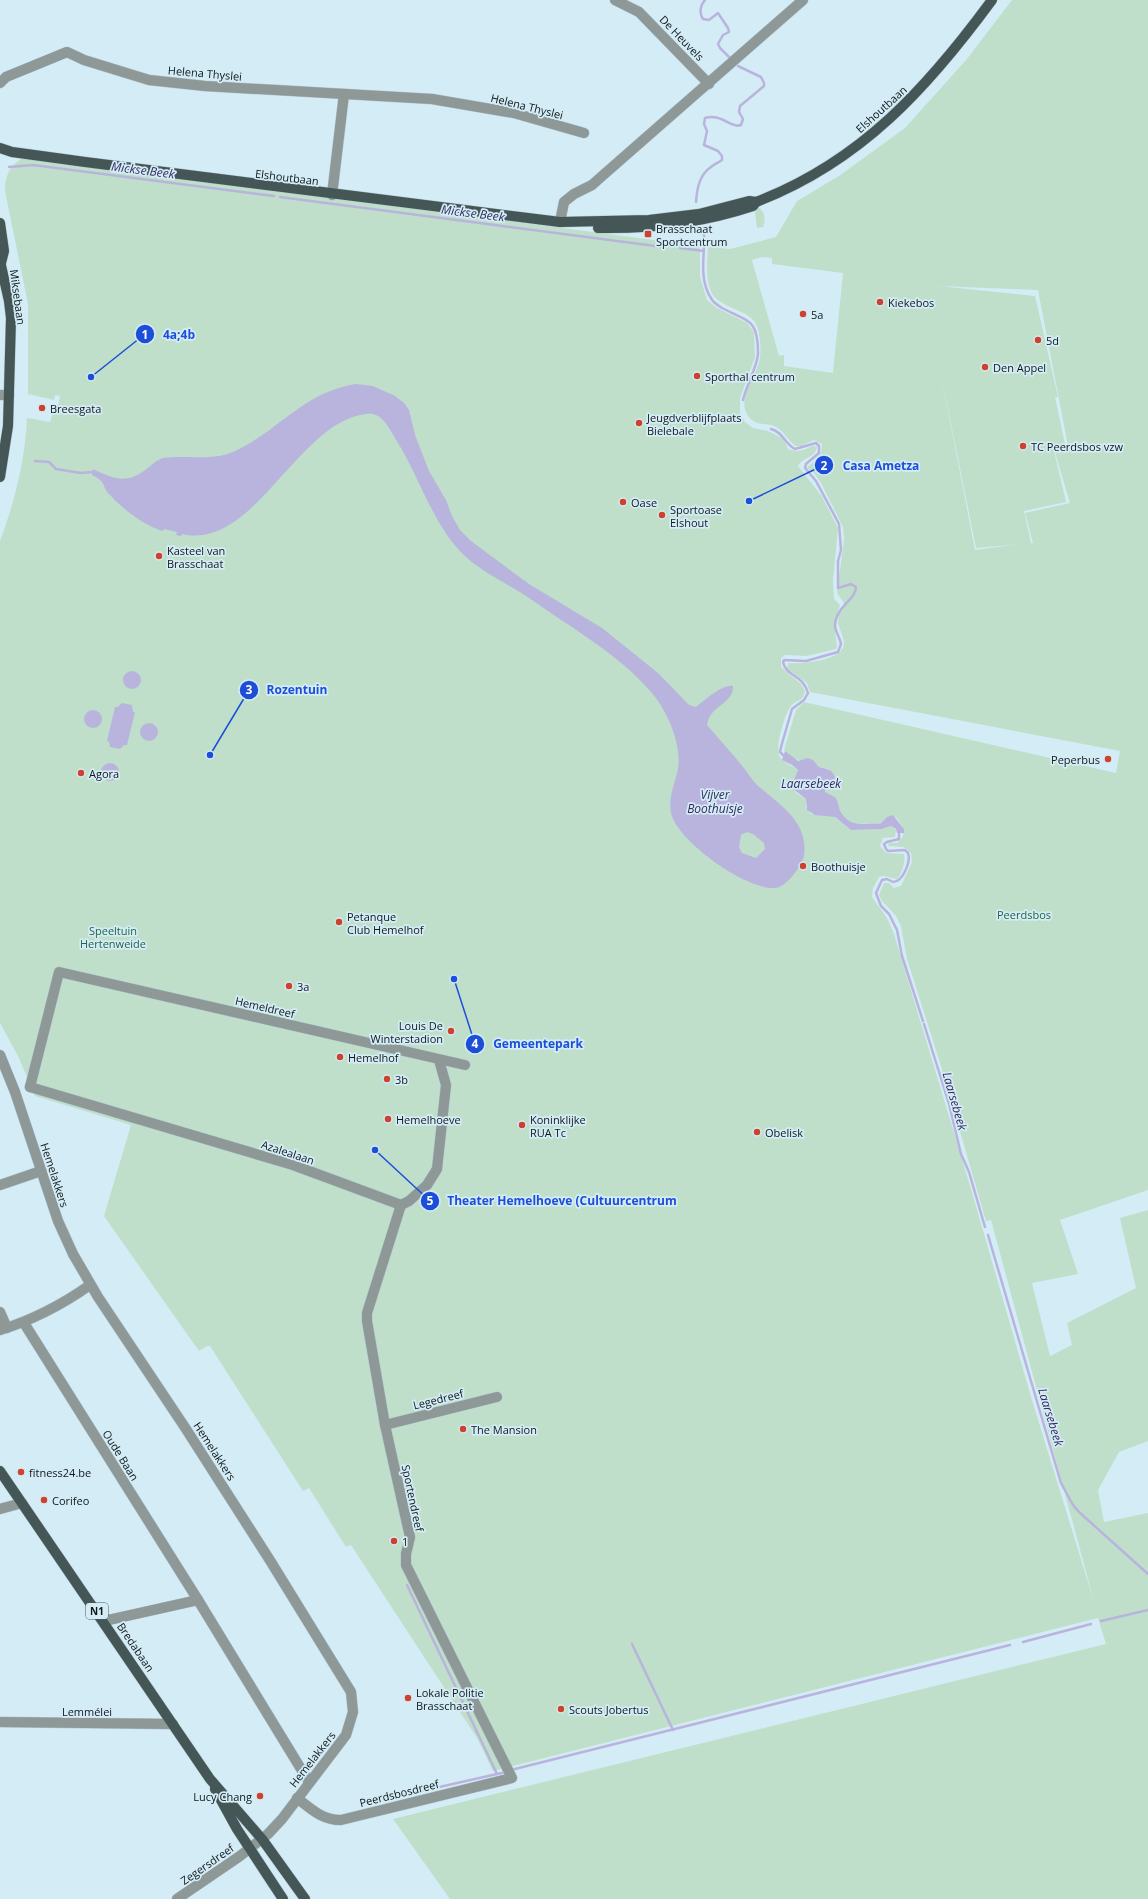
<svg xmlns="http://www.w3.org/2000/svg" width="1148" height="1899" font-family="'Open Sans',sans-serif">
<style>
.green{fill:#bfdfca;fill-rule:evenodd}
.water{fill:#b9b4dd;fill-rule:evenodd}
.lines{fill:none;stroke-linecap:round;stroke-linejoin:round}
.stream{stroke:#b9b4dd;stroke-width:2.5}
.minor-casing{stroke:#b1c6cf;stroke-width:11}
.major-casing{stroke:#b1c6cf;stroke-width:11}
.minor{stroke:#8d9897;stroke-width:10}
.major{stroke:#445756;stroke-width:10}
.poi-dot{fill:#ce422d;stroke:#d4ecf6;stroke-width:1.5}
.labels{text-anchor:middle;dominant-baseline:central;stroke-width:3.5;stroke-linejoin:round;paint-order:stroke}
.shield{fill:#d4ecf6;stroke:#4b585d;stroke-width:1}
.shield-label{font-size:10px;font-weight:bold;fill:#10181c}
.street-label{font-size:11px;fill:#10181c;stroke:#d4ecf6}
.poi-label{font-size:11px;fill:#10181c;stroke:#d4ecf6;text-anchor:start}
.park-label{font-size:11px;fill:#236441;stroke:#d4ecf6}
.water-label{font-size:12px;font-style:italic;fill:#352a5e;stroke:#d4ecf6}
.leader{fill:none;stroke:#1d4ed8;stroke-width:1.5}
.callout-dot{fill:#1d4ed8;stroke:#d4ecf6;stroke-width:1.5}
.mark-label{font-size:12px;text-anchor:middle;font-weight:bold;fill:#fff}
.callout-label{font-size:12px;text-anchor:middle;font-weight:bold;fill:#1d4ed8;stroke:#d4ecf6;stroke-width:3.5;stroke-linejoin:round;paint-order:stroke}
</style>
<rect width="100%" height="100%" fill="#d4ecf6"/>
<g class="green">
<path d="M1012,0h136v1190l-88,30 18,54 -46,9 18,73 22,-11 -5,-22 69,-35 -16,-70 28,-8v231l-29,11 -21,38 6,32 44,-9v386h-698l-57,-80 713,-175 -8,-26 -605,153 -16,-33 -126,-193 -5,2 -37,-59 -6,3 -93,-145h-3l-8,5 -95,-135 27,-91 -96,-29 -17,-40 -18,-33v-482c15,-40 25,-81 27,-123l23,4 2,-7 5,-4 3,-15 -5,-1 -1,5 -26,-6v-90l-23,-113c0,-15 4,-24 17,-33l678,88v31l7,23 10,8 30,15 7,9 1,25 -15,41v16l5,8 8,6 15,3 16,8 4,10c11,4 15,1 25,-3l4,1c-2,11 -14,10 -19,19l23,29 17,33 -5,53 1,18 6,6 -6,18 3,23 -1,3 -29,7 -22,-1 -4,3v9l20,17 4,7c-1,10 -9,9 -14,15 -6,7 -17,43 -11,51 3,5 12,9 18,13l-6,16 4,7 10,6v9l5,6 22,2 18,14 31,-1 9,-3 5,4 -1,7 -12,1 -3,8 6,7 18,1c2,7 -2,19 -7,25l-14,-3 -4,1 -6,11 -1,9 15,21 7,16 77,255 61,211 63,205 -104,-385 -5,1 -45,-155 -34,-107 -6,-33 -5,-10 -14,-15 -3,-6 5,-12h5l5,5 7,-2 11,-24 -1,-9 -7,-6 -16,-1 1,-3h8l6,-7v-9l-7,-10 -11,2 -5,5c-14,-2 -31,5 -40,-12 -2,-5 -2,-10 -5,-15l-10,-4v-2l3,-3 1,-19 -10,-2 -6,-7c-12,0 -22,2 -29,-10l12,-40 8,-8 312,71 4,-22 -310,-59 -3,-9 -19,-14 -1,-2 2,-4c13,1 53,-2 55,-19 0,-7 -4,-13 -6,-21 -1,-6 4,-14 6,-20l-7,-10 7,-54 -1,-12 -22,-44 -7,-10 -7,-5 14,-14 1,-10 -8,-4 -13,6h-5c-8,-5 -12,-15 -20,-19 -11,-5 -22,0 -29,-13 -10,-18 11,-39 13,-57 1,-8 0,-20 -2,-28 -4,-19 -34,-19 -45,-34 -8,-13 -6,-33 -5,-48l22,2 46,-12 21,-36 42,-25 66,-48 62,-69zM762,257l10,1v6l71,9 -10,100 -49,-7v-11l-5,1 -27,-96zM938,286l100,4 30,156 -14,3 16,54 -45,10 8,30h-2l-7,-32 42,-9 -13,-55 12,-3 -10,-47h3l-23,-101zM940,369l36,179 44,-4 -45,6z"/>
<path d="M758,207c7,5 8,12 5,20l-6,1 -2,-15z"/>
</g>
<g class="water">
<path d="M356,384l17,2 22,10 9,7 5,7 6,25 14,36 17,29 6,16 8,14 11,11 58,43 73,44 56,45 31,32 7,2c7,-6 28,-24 37,-21 1,18 -23,19 -26,39 12,14 25,28 36,42 5,6 9,13 14,18 22,19 52,37 47,70 -1,10 -18,32 -28,33 -29,3 -99,-47 -105,-75 -3,-15 4,-30 7,-44 4,-25 -11,-59 -27,-77 -24,-28 -53,-47 -82,-67 -19,-12 -37,-26 -56,-37 -20,-12 -39,-21 -55,-39 -28,-32 -40,-75 -63,-111 -4,-7 -10,-18 -17,-22 -7,-4 -15,-2 -22,0 -63,18 -105,134 -174,118l-1,2 -5,-1 1,-3 -13,-3 -1,2c-19,-5 -40,-22 -53,-36 -10,-10 -1,-11 -18,-20l1,-6c19,9 33,16 52,1 6,-4 11,-10 18,-12 23,-3 49,3 70,-6 45,-20 70,-60 123,-68zM747,832l6,2 11,9 1,6 -9,9 -14,-5 -3,-6 2,-12z"/>
<circle cx="132" cy="680" r="9"/>
<path d="M122,703l10,2 1,7h2l-8,33h-3l-4,4 -10,-2 -1,-5 -2,-1 8,-34h3z"/>
<circle cx="93" cy="719" r="9"/>
<circle cx="149" cy="732" r="9"/>
<path d="M785,751l13,10 10,-3 5,2 6,7c8,2 13,2 16,10l-1,5 -9,9v1l10,5c4,5 3,12 7,17 11,15 24,8 38,10l7,-7 6,-2 11,14v4h-7l-1,-4 -5,-3 -9,3 -31,1 -16,-13 -20,-2 -8,-5 -1,-11 -13,-10v-7l5,-12 -6,-5 -10,-5z"/>
<circle cx="110" cy="772" r="9"/>
</g>
<g class="lines">
<g class="stream">
<path d="M705,0c-5,5 -6,13 -2,19l6,1 9,-7 10,15 1,4 -6,3 -5,9 2,4 9,9"/>
<path d="M9,167l24,-2 241,31"/>
<path d="M280,197l383,50"/>
<path d="M696,202c1,-13 3,-27 15,-35 3,-3 7,-4 11,-7v-4l-4,-5 -14,-6 3,-14 -3,-7 1,-6c16,-5 27,11 36,7l2,-6 -4,-7 1,-6 24,-20v-3l-3,-6 -23,-11"/>
<path d="M704,233v5"/>
<path d="M704,247c-1,17 -3,36 7,51 2,5 7,7 11,10 27,14 36,11 36,45 0,12 -12,33 -15,47"/>
<path d="M680,248l24,3"/>
<path d="M771,429c12,3 14,15 24,20l21,-6 3,3v7l-13,11 -1,4 11,13 23,43 2,26 -3,11v27l13,-4 5,3c0,13 -20,19 -21,38 0,7 5,12 6,19l-3,8 -32,9 -22,-1 -1,2c3,15 20,12 25,31l-4,7 -12,9 -11,38 -1,5 5,5"/>
<path d="M35,461l14,1 7,7 25,4 11,-1"/>
<path d="M899,830v9l-12,3 -3,2 2,5 2,2 17,-1 3,3c3,8 -5,29 -15,29l-6,-3 -5,1 -6,13 5,13 8,8 8,16 5,26 21,65"/>
<path d="M924,1024l25,80 12,50 8,18 16,55"/>
<path d="M988,1235l73,248 12,22 6,7 69,62"/>
<path d="M407,1585l90,189"/>
<path d="M1101,1621l47,-11"/>
<path d="M1023,1642l68,-18"/>
<path d="M632,1644l41,86"/>
<path d="M511,1770l499,-125"/>
<path d="M417,1792l89,-20"/>
</g>
<g class="minor-casing">
<g id="minor">
<path d="M615,0l24,12 70,72"/>
<path d="M0,83l6,-6 61,-25 17,8 65,20 56,6 227,13 82,14 70,20"/>
<path d="M332,195l12,-101"/>
<path d="M560,222l4,-20 10,-8 18,-9 9,-8 202,-177"/>
<path d="M0,395h9"/>
<path d="M0,1055l15,37 43,129 15,33 25,43 88,132 85,133 80,130 2,20 -7,23 -64,84 -14,15 -28,22 -63,43"/>
<path d="M30,1087l263,78 108,40 8,-4 18,-16 10,-16 9,-84 -7,-25"/>
<path d="M30,1087l29,-115 406,93"/>
<path d="M0,1185l41,-14"/>
<path d="M0,1312l7,16"/>
<path d="M24,1323l174,277 111,182"/>
<path d="M0,1330c33,-10 63,-26 90,-45"/>
<path d="M385,1425l112,-28"/>
<path d="M0,1509l22,-6"/>
<path d="M104,1621l94,-21"/>
<path d="M0,1722l173,2"/>
<path d="M297,1798c14,11 25,22 44,22l171,-42 -106,-213v-11l4,-17 -25,-112 -18,-104v-8l34,-108"/>
</g>
</g>
<g class="major-casing">
<g id="major">
<path d="M0,148l12,4 73,10 475,60 89,-2 50,-6 50,-13 7,1"/>
<path d="M0,223l4,28 -3,12"/>
<path d="M598,228c54,1 104,-5 155,-22l3,-4c105,-40 172,-115 236,-202"/>
<path d="M0,261l9,40 2,17 -3,108 -8,51"/>
<path d="M0,1471l210,308 52,60 43,60"/>
<path d="M215,1789l22,40 46,70"/>
</g>
</g>
<use href="#minor" class="minor"/>
<use href="#major" class="major"/>
</g>
<g class="poi-dot">
<rect x="644" y="230" width="8" height="8" rx="2"/>
<circle cx="880" cy="302" r="4"/>
<circle cx="803" cy="314" r="4"/>
<circle cx="1038" cy="340" r="4"/>
<circle cx="985" cy="367" r="4"/>
<circle cx="697" cy="376" r="4"/>
<circle cx="42" cy="408" r="4"/>
<circle cx="639" cy="423" r="4"/>
<circle cx="1023" cy="446" r="4"/>
<circle cx="623" cy="502" r="4"/>
<circle cx="662" cy="515" r="4"/>
<circle cx="159" cy="556" r="4"/>
<circle cx="1108" cy="759" r="4"/>
<circle cx="81" cy="773" r="4"/>
<circle cx="803" cy="866" r="4"/>
<circle cx="339" cy="922" r="4"/>
<circle cx="289" cy="986" r="4"/>
<circle cx="451" cy="1031" r="4"/>
<circle cx="340" cy="1057" r="4"/>
<circle cx="387" cy="1079" r="4"/>
<circle cx="388" cy="1119" r="4"/>
<circle cx="522" cy="1125" r="4"/>
<circle cx="757" cy="1132" r="4"/>
<circle cx="463" cy="1429" r="4"/>
<circle cx="21" cy="1472" r="4"/>
<circle cx="44" cy="1500" r="4"/>
<circle cx="394" cy="1541" r="4"/>
<circle cx="408" cy="1698" r="4"/>
<circle cx="561" cy="1709" r="4"/>
<circle cx="260" cy="1796" r="4"/>
</g>
<g class="labels">
<rect class="shield" x="86" y="1603" width="22" height="16" rx="3"/>
<g class="shield-label">
<text x="97" y="1611">N1</text>
</g>
<g class="street-label">
<text transform="translate(682 38) rotate(46)">De Heuvels</text>
<text transform="translate(205 73) rotate(5)">Helena Thyslei</text>
<text transform="translate(527 106) rotate(14)">Helena Thyslei</text>
<text transform="translate(881 109) rotate(-42)">Elshoutbaan</text>
<text transform="translate(287 177) rotate(7)">Elshoutbaan</text>
<text transform="translate(18 297) rotate(82)">Miksebaan</text>
<text transform="translate(265 1007) rotate(13)">Hemeldreef</text>
<text transform="translate(288 1152) rotate(18)">Azalealaan</text>
<text transform="translate(55 1175) rotate(72)">Hemelakkers</text>
<text transform="translate(438 1399) rotate(-14)">Legedreef</text>
<text transform="translate(215 1451) rotate(57)">Hemelakkers</text>
<text transform="translate(121 1455) rotate(58)">Oude Baan</text>
<text transform="translate(413 1498) rotate(78)">Sportendreef</text>
<text transform="translate(136 1647) rotate(56)">Bredabaan</text>
<text x="87" y="1711">Lemmélei</text>
<text transform="translate(312 1759) rotate(-52)">Hemelakkers</text>
<text transform="translate(399 1793) rotate(-14)">Peerdsbosdreef</text>
<text transform="translate(207 1864) rotate(-35)">Zegersdreef</text>
</g>
<g class="poi-label">
<text x="656" y="228">Brasschaat<tspan x="656" dy="13">Sportcentrum</tspan></text>
<text x="888" y="302">Kiekebos</text>
<text x="811" y="314">5a</text>
<text x="1046" y="340">5d</text>
<text x="993" y="367">Den Appel</text>
<text x="705" y="376">Sporthal centrum</text>
<text x="50" y="408">Breesgata</text>
<text x="647" y="417">Jeugdverblijfplaats<tspan x="647" dy="13">Bielebale</tspan></text>
<text x="1031" y="446">TC Peerdsbos vzw</text>
<text x="631" y="502">Oase</text>
<text x="670" y="509">Sportoase<tspan x="670" dy="13">Elshout</tspan></text>
<text x="167" y="550">Kasteel van<tspan x="167" dy="13">Brasschaat</tspan></text>
<text x="1100" y="759" text-anchor="end">Peperbus</text>
<text x="89" y="773">Agora</text>
<text x="811" y="866">Boothuisje</text>
<text x="347" y="916">Petanque<tspan x="347" dy="13">Club Hemelhof</tspan></text>
<text x="297" y="986">3a</text>
<text x="443" y="1025" text-anchor="end">Louis De<tspan x="443" dy="13">Winterstadion</tspan></text>
<text x="348" y="1057">Hemelhof</text>
<text x="395" y="1079">3b</text>
<text x="396" y="1119">Hemelhoeve</text>
<text x="530" y="1119">Koninklijke<tspan x="530" dy="13">RUA Tc</tspan></text>
<text x="765" y="1132">Obelisk</text>
<text x="471" y="1429">The Mansion</text>
<text x="29" y="1472">fitness24.be</text>
<text x="52" y="1500">Corifeo</text>
<text x="402" y="1541">1</text>
<text x="416" y="1692">Lokale Politie<tspan x="416" dy="13">Brasschaat</tspan></text>
<text x="569" y="1709">Scouts Jobertus</text>
<text x="252" y="1796" text-anchor="end">Lucy Chang</text>
</g>
<g class="park-label">
<text x="1024" y="914">Peerdsbos</text>
<text x="113" y="930">Speeltuin<tspan x="113" dy="13">Hertenweide</tspan></text>
</g>
<g class="water-label">
<text transform="translate(143 170) rotate(7)">Mickse Beek</text>
<text transform="translate(473 213) rotate(7)">Mickse Beek</text>
<text x="811" y="783">Laarsebeek</text>
<text x="715" y="794">Vijver<tspan x="715" dy="14">Boothuisje</tspan></text>
<text transform="translate(955 1101) rotate(74)">Laarsebeek</text>
<text transform="translate(1051 1417) rotate(73)">Laarsebeek</text>
</g>
</g>
<path class="leader" d="M91 377L145 334M749 501L824 465M210 755L249 690M454 979L475 1044M375 1150L430 1201"/>
<g class="callout-dot">
<circle cx="91" cy="377" r="4"/>
<circle cx="749" cy="501" r="4"/>
<circle cx="210" cy="755" r="4"/>
<circle cx="454" cy="979" r="4"/>
<circle cx="375" cy="1150" r="4"/>
<circle cx="145" cy="334" r="10"/>
<circle cx="824" cy="465" r="10"/>
<circle cx="249" cy="690" r="10"/>
<circle cx="475" cy="1044" r="10"/>
<circle cx="430" cy="1201" r="10"/>
</g>
<g class="mark-label">
<text x="145" y="339">1</text>
<text x="824" y="470">2</text>
<text x="249" y="694">3</text>
<text x="475" y="1048">4</text>
<text x="430" y="1205">5</text>
</g>
<g class="callout-label">
<text x="179" y="339">4a;4b</text>
<text x="881" y="470">Casa Ametza</text>
<text x="297" y="694">Rozentuin</text>
<text x="538" y="1048">Gemeentepark</text>
<text x="562" y="1205">Theater Hemelhoeve (Cultuurcentrum</text>
</g>
</svg>
